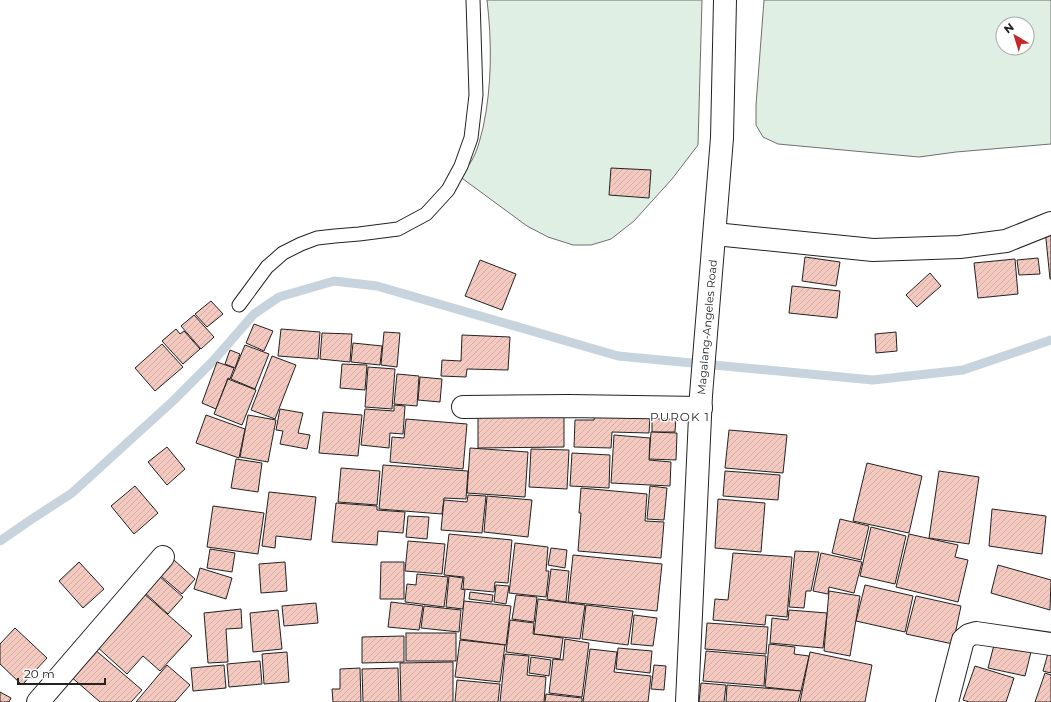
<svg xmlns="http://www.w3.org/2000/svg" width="1051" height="702" font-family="Montserrat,sans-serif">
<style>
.green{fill:#e0efe3;stroke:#6f6f6f;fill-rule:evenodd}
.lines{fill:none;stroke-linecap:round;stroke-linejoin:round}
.stream{stroke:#c7d3dd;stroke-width:9}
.building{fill:url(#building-hatch);stroke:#222}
.service-casing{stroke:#222;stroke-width:15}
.minor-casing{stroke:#222;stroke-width:24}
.secondary-casing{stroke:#222;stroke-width:24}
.service{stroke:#fff;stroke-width:13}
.minor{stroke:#fff;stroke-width:22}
.secondary{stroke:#fff;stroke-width:22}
.labels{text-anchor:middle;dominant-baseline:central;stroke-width:3;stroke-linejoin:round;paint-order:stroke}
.street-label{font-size:11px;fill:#222;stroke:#fff}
.neighbourhood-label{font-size:12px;letter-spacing:1px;fill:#222;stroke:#fff}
</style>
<defs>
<pattern id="building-hatch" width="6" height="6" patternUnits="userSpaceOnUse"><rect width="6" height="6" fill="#f3c9c0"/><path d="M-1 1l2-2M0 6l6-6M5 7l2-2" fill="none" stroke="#d0aca5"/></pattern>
</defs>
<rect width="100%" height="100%" fill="#fff"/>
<g class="green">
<path d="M487,0h215l-4,145 -26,34 -38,42 -23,18 -20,6h-18l-25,-8 -21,-11 -68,-50c5,-5 10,-10 13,-16 6,-10 8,-22 11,-32 9,-42 9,-86 4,-128z"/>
<path d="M764,0h287v144l-95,8 -37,5 -141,-13 -15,-7 -7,-12v-20zM1003,24h24v24h-24z"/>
</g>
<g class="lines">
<path class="stream" d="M0,541l32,-22 40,-26 101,-92 41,-41 40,-46 25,-17 55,-16 43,5 241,70 255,24 90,-10 88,-30"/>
</g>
<g class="building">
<path d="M611,168l40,2 -2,28 -40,-3z"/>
<path d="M1045,229h6v50h-1z"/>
<path d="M805,257l35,5 -4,24 -34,-5z"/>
<path d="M1038,258l2,16 -21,1 -2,-15z"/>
<path d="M1015,259l3,35 -40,4 -4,-35z"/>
<path d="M480,260l36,14 -14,36 -37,-14z"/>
<path d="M930,273l11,13 -24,21 -11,-12z"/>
<path d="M792,286l48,5 -3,27 -48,-5z"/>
<path d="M211,301l12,13 -16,13 -12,-13z"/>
<path d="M194,315l20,22 -13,12 -20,-23z"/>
<path d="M254,324l19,7 -9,20 -18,-8z"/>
<path d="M176,329l4,5 4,-3 16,18 -17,15 -21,-23z"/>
<path d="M281,329l39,3 -2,27 -40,-3z"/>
<path d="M384,332l16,1 -3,34 -16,-2z"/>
<path d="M896,332l1,19 -21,2 -1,-19z"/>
<path d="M322,333l30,1 -2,28 -30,-3z"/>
<path d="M462,335l48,2 -2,33 -41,-1 -1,8 -25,-1 1,-16 19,1z"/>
<path d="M353,343l29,3 -2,19 -29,-3z"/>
<path d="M162,344l21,23 -28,24 -20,-23z"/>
<path d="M245,345l24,9 -14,35 -24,-10z"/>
<path d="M230,350l10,4 -5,14 -10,-4z"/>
<path d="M272,356l24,9 -21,54 -24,-9z"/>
<path d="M217,362l17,6 -4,11 -2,-1 -12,31 -14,-6z"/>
<path d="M342,364l25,1 -2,25 -25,-2z"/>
<path d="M368,367l27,2 -3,40 -27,-2z"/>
<path d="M397,374l22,2 -2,30 -23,-2z"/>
<path d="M420,377l22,2 -2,23 -22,-2z"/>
<path d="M228,379l28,11 -14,35 -28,-11z"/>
<path d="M394,405l11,1 -2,28 -13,-1 -1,15 -28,-3 4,-36 29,2z"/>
<path d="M280,409l23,4 -5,20 12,2 -3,14 -27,-5 3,-13 -7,-1z"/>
<path d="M564,409v38l-86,1v-38z"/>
<path d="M323,412l39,3 -4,41 -39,-3z"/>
<path d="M595,413l55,2 -1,18 -37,-1 -1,16 -37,-1 1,-27h19z"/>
<path d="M206,415l39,14 -6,29 -43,-15z"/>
<path d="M248,415l28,5 -8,42 -28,-5z"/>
<path d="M652,416h24l-1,16h-23z"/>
<path d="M406,419l61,5 -4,45 -73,-7 2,-25 12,1z"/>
<path d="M729,430l58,5 -4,38 -58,-5z"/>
<path d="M651,432l26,1 -1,27 -27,-1z"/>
<path d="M614,435l36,3 -1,22 22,2 -1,24 -59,-3z"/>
<path d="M167,447l18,22 -18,16 -19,-23z"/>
<path d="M470,448l58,4 -3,45 -58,-4z"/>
<path d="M531,449l38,1 -2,39 -38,-2z"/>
<path d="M572,453l38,2 -1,33 -39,-2z"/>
<path d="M236,459l26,4 -4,29 -27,-4z"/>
<path d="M867,463l55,13 -13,57 -56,-12z"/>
<path d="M383,465l85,6 -2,28 -22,-1 -2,16 -63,-5z"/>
<path d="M341,468l39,3 -3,34 -39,-3z"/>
<path d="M725,471l55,4 -2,25 -55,-4z"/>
<path d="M939,471l40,6 -10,67 -40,-6z"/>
<path d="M135,486l23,27 -24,21 -23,-28z"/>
<path d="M650,486l17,2 -3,32 -17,-1z"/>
<path d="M581,488l66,6 -2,27 19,1 -3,36 -83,-7 3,-38h-2z"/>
<path d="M269,492l47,5 -5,43 -35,-4 -1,12 -13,-2z"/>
<path d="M468,495l18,1 -4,37 -41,-3 3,-30 23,2z"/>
<path d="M487,496l45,4 -4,37 -44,-5z"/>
<path d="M718,499l47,4 -4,49 -46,-4z"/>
<path d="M336,503l41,3v4l28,2 -2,21 -25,-2 -1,14 -45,-3z"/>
<path d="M213,506l51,7 -6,41 -51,-7z"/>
<path d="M992,509l54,7 -4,38 -53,-8z"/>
<path d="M408,516l21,1 -2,22 -21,-2z"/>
<path d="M840,519l29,7 -8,34 -29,-7z"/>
<path d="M871,527l35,9 -11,48 -35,-8z"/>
<path d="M449,534l63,6 -4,43 -13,-1 -1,10 -31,-3 1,-12 -20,-2z"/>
<path d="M909,534l49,11 -3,12 13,3 -10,42 -62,-15z"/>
<path d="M408,541l37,3 -3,30 -37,-3z"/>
<path d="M515,543l33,4 -2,24h3l-3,26 -37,-4z"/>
<path d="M551,548l16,2 -2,18 -17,-3z"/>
<path d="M210,549l25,4 -3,19 -25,-4z"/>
<path d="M795,551l24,1 -8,39h-5l-2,17 -15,-1z"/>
<path d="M733,553l59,4 -5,60 -21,-2 -1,10 -52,-5 2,-21 13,1z"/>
<path d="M821,553l41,9 -8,31 -25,-6 -1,7 -15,-3z"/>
<path d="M573,555l89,9 -5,47 -89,-9z"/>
<path d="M174,560l21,19 -13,15 -21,-18z"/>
<path d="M79,562l25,27 -21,19 -24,-27z"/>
<path d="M285,562l2,29 -26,2 -2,-29z"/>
<path d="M381,562h23v37h-24z"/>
<path d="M998,565l53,15 -1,30 -59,-17z"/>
<path d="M200,568l32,10 -6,21 -32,-10z"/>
<path d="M551,569l18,2 -3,31 -19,-3z"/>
<path d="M417,574l31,3 -4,30 -39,-5 2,-18 9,1z"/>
<path d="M159,576l24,21 -15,17 -24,-22z"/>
<path d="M449,576l14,2 -2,11 4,1 -2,19 -17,-2z"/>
<path d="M496,585l13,1 -3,18 -12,-2z"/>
<path d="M865,585l48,11 -8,36 -49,-11z"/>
<path d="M829,591l31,5 -10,60 -26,-5z"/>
<path d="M142,592l50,44 -32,35 -17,-15 -16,18 -32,-29z"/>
<path d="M470,592l23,3 -1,7 -23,-3z"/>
<path d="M516,595l21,2 -3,25 -22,-3z"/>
<path d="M916,596l45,10 -8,38 -47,-10z"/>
<path d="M538,599l47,6 -5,34 -46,-5z"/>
<path d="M464,601l47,5 -5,39 -46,-6z"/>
<path d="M391,602l32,4 -4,24 -31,-3z"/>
<path d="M316,603l2,20 -34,3 -2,-20z"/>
<path d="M586,605l47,6 -5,34 -46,-6z"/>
<path d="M424,606l37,4 -2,22 -38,-4z"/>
<path d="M241,609l1,19 -16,1 2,33 -20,1 -4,-50z"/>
<path d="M278,610l4,39 -29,3 -3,-39z"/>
<path d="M789,610l38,3 -4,35 -53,-5 2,-25 16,2z"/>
<path d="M634,615l23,3 -4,28 -22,-2z"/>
<path d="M510,620l24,3 -1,11 30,4 -3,21 -54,-7z"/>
<path d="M707,623l61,4 -2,27 -61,-5z"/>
<path d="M15,628l32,30 -25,27 -22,-21v-20z"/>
<rect x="406" y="633" width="50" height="28"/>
<path d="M404,636v26l-42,1v-26z"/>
<path d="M565,639l24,4 -7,54 -33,-4 4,-34 10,1z"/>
<path d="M460,640l45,5 -5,37 -45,-5z"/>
<path d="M769,644l26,3 -1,7 15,2 -8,35 -36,-4z"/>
<path d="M994,645l37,7 -6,24 -37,-8z"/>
<path d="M1050,646h1v27l-8,-2z"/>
<path d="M93,648l49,42 -11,12h-31l-31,-27z"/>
<path d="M618,648l34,3 -2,22 -34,-4z"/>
<path d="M590,649l27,3 -3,20 37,4 -3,26h-65z"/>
<path d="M706,651l60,5 -2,30 -61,-5z"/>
<path d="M287,652l2,30 -25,2 -2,-30z"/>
<path d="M810,652l62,13 -7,37h-65z"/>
<path d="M505,654l24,2 -2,19 19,2 -2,25h-44z"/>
<path d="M531,657l20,3 -2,16 -20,-3z"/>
<path d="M260,661l2,23 -33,3 -2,-23z"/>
<path d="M453,662v40h-52l-1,-39z"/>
<path d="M167,665l23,20 -15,17h-39z"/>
<path d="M224,665l2,23 -33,3 -2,-23z"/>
<path d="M654,665l12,1 -2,24 -13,-1z"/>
<path d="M975,666l39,12 -8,24h-37l-6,-2z"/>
<path d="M360,668l1,34h-28l-1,-13h8v-20z"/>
<path d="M398,668l1,34h-36l-1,-33z"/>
<path d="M1045,673l6,2v27h-16z"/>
<path d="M457,680l43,4 -2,18h-43z"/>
<path d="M701,683l25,2 -2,17h-25z"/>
<path d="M727,685l74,6 -3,11h-72z"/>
<path d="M0,692l11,6 -2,4h-9z"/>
<path d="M546,694l36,4v4h-37z"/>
</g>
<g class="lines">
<g class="service-casing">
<path id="service" d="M239,305l28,-38 16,-14 18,-9 16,-6 18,-2 24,-2 39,-5 28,-15 22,-24 13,-24 10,-28 5,-43 -3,-95"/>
</g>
<g class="minor-casing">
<g id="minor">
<path d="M715,234l158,16 87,-3 46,-6 45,-18"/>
<path d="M463,407l106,-1 132,2"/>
<path d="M38,702l125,-145"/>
<path d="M947,702l16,-62 6,-5 7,-2 75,11"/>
</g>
</g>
<g class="secondary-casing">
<path id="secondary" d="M687,702l14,-307 21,-257 3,-138"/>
</g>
<use href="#service" class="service"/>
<use href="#minor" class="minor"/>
<use href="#secondary" class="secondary"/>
</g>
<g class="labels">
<g class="street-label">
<text transform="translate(707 327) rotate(-85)">Magalang-Angeles Road</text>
</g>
<g class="neighbourhood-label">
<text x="680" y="416">PUROK 1</text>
</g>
</g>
<g transform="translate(1015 36) rotate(322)"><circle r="19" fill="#ffffff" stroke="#a7a7a7"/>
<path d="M0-3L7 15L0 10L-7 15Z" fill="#c62828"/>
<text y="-6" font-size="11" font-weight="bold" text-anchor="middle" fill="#222222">N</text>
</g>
<path d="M18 678v6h87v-6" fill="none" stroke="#222222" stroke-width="2"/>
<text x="24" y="678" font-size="12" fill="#222222" stroke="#ffffff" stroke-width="3" paint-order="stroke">20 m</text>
</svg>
